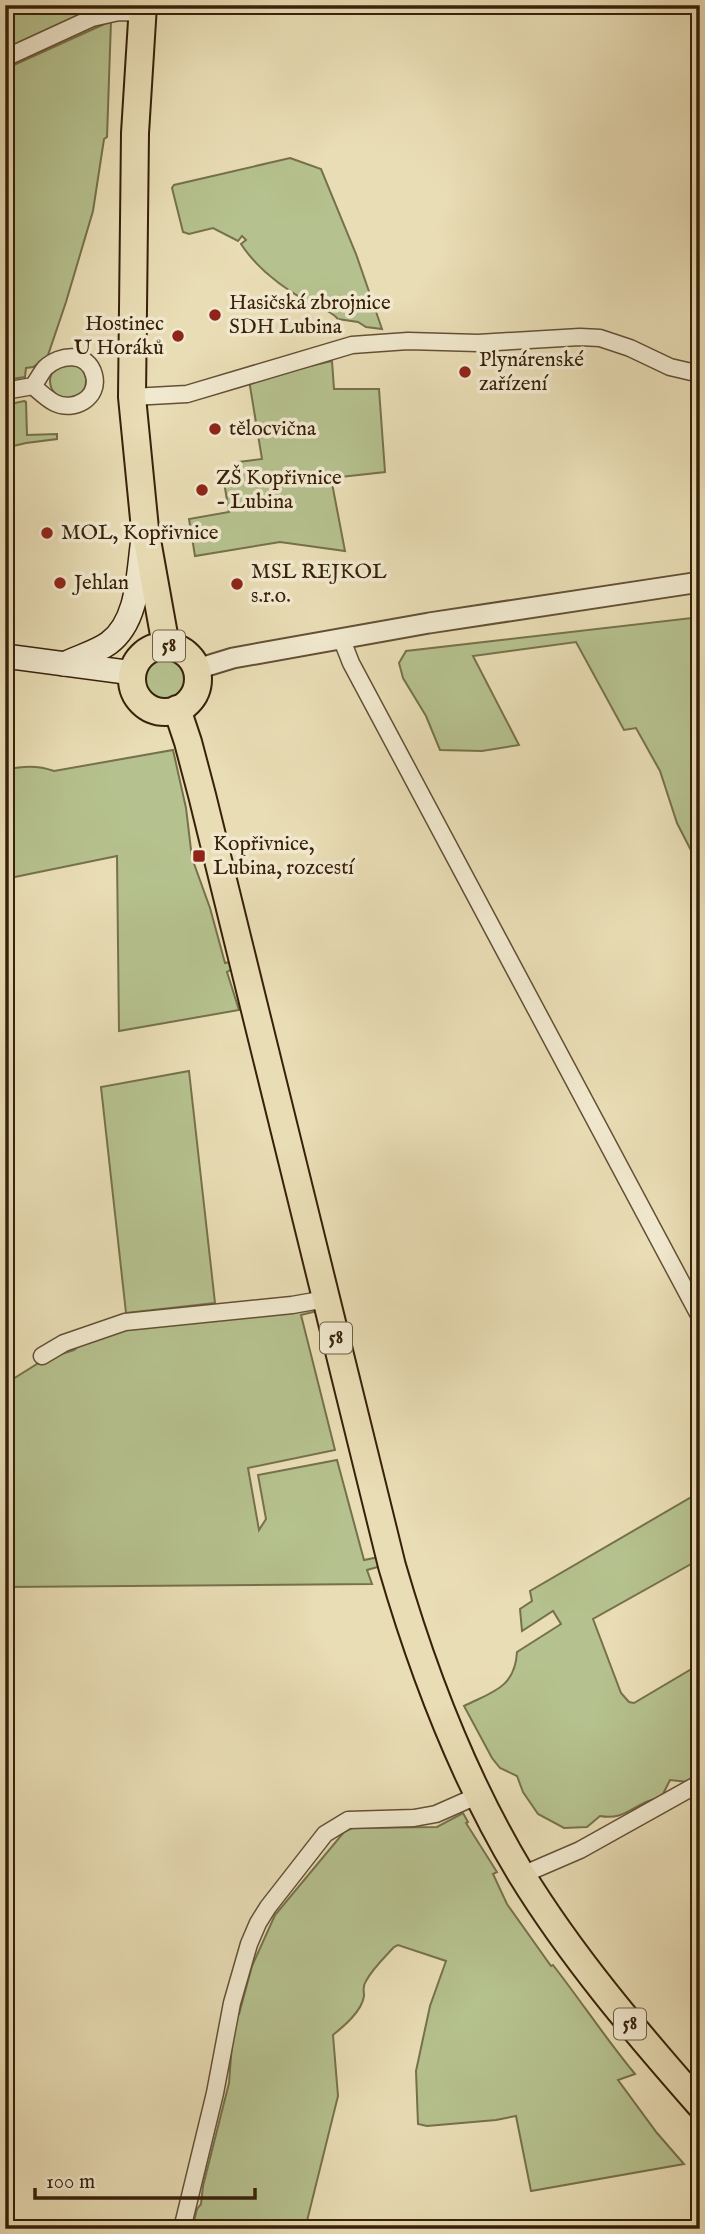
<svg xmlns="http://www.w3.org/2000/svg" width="705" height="2234" font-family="'IM FELL English',serif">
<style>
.green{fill:#b5c18e;stroke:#76714c;stroke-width:2}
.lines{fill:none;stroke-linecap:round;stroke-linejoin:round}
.minor-casing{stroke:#645035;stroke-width:19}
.tertiary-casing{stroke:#645035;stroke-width:23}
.secondary-casing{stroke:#38210a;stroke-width:26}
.primary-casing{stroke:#38210a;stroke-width:30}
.minor{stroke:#f1e9cf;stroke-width:16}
.tertiary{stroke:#f1e9cf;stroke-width:19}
.secondary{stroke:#f1e9cf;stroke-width:23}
.primary{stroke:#e9ddb5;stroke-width:26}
.poi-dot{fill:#8f2418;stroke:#f1e9cf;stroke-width:2.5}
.labels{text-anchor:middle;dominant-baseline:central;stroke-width:7;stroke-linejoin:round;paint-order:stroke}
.shield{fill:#f1e9cf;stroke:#705d45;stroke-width:2}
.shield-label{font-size:19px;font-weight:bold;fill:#38210a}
.poi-label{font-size:21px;fill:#38210a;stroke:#f1e9cf;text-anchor:start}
</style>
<rect width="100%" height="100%" fill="#e9ddb5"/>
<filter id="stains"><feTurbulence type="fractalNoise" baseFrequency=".00286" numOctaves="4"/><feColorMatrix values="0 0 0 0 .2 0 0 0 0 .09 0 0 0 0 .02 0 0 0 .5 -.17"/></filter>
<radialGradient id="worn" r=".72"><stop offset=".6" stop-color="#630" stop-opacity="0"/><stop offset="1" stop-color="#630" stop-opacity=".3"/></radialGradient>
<g class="green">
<path d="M5,5h74l1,12 -75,33z"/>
<path d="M111,21l-4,116 -3,2 -11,72 -27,91 -19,56 -14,9 -7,1 -1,9 -20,3v-311z"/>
<path d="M290,158l31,11 35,85 26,75 -16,-2 -8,-5 -20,-3c-9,-10 -17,-10 -28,-16 -27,-15 -52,-33 -69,-59l5,-4 -4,-4 -4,5 -25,-13 -24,6 -6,-2 -11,-44 2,-3z"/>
<path d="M332,361l2,28h45l6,83 -54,6 14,73 -65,-9 -85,14 -6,-37 40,-7 -7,-42 17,-2v-6l23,-3 -13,-79z"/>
<circle cx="68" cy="381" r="18"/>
<path d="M24,401l2,1 1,33 30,-1v5l-31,4 -21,5v-43z"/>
<path d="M700,617v251l-23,-45 -17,-52 -24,-43 -12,2 -48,-88 -103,14 46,89 -37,6 -42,-1 -14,-34 -23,-38 -4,-15 7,-12z"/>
<circle cx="165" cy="678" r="23"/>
<path d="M173,750l13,58 6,50 18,50 15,55 5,-1 2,7 -5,3 12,38 -120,21 -2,-175 -112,23v-109c18,-4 32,-5 49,1z"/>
<path d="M189,1071l26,232 -89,10 -25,-226z"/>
<path d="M317,1308v3l-16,4 34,135 -87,18 11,62 7,-11 -8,-44 79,-15 27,100 15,-3 2,9 -14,4 5,14 -367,3v-203l40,-25 29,-9 7,-6 35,-14z"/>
<path d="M700,1492v67l-107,60 28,74 8,9 5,1 66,-39v111l-11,7 -19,-2 -7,14 -5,4c-24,5 -32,23 -58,18l-13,11 -23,1 -26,-14 -15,-22 -6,-16 -17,-8 -8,-10 -28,-52c28,-14 51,-18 53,-54l44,-28 -8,-13 -31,20 -2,-22 12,-8 -2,-10z"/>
<path d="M463,1813l5,9 -2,1 31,49 -4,2 14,30 44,62 2,-1c28,36 53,74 82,109l-17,6 39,53 27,31 -153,27 -15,-75 -20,4 -69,6 -9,-2 -2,-53 14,-65 16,-45 -48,-16 -4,2c-10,11 -21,21 -28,34 -4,6 -2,9 -2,15 -2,15 -20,30 -31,39l5,61 -33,133h-113l5,-20 4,-5 2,-18 26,-103 5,-66 5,-3 13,-48 23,-51 69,-83 8,-4 85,-1z"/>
</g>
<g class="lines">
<g class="minor-casing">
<g id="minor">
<path d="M5,58l87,-40 27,-6 24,1"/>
<path d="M5,391l28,-5c4,-5 8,-13 12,-18 15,-14 43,-17 49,7 6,23 -20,37 -39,28 -8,-4 -15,-11 -22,-17"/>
<path d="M132,397l55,-3 165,-49 56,-4 70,2 102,-6 20,1 30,10 40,19 30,7"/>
<path d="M342,640l9,23 349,654"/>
<path d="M42,1356l22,-13 61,-21 167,-17 34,-6"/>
<path d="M522,1875l58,-25 120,-67"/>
<path d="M182,2229l33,-136 17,-90 17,-59 9,-21 10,-16 57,-73 23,-14 66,-2 22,-4 43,-19"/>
</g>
</g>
<g class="tertiary-casing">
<path id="tertiary" d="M197,669l36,-11 196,-35 271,-41"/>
</g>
<g class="secondary-casing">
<g id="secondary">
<path d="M5,656l128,17"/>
<path d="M64,664c14,-7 33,-12 45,-21 30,-22 29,-71 34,-104"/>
</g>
</g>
<g class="primary-casing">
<g id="primary">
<path d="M143,5l-8,128 -3,264 13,132 21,117"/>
<circle cx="165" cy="679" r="33"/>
<path d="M177,709l11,33 14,53 190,771c31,107 71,212 129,308 51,83 114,157 179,231"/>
</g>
</g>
<use href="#minor" class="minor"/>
<use href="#tertiary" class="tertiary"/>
<use href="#secondary" class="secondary"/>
<use href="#primary" class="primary"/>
</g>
<g class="poi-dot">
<circle cx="215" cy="315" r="7"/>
<circle cx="178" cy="336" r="7"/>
<circle cx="465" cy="372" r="7"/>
<circle cx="215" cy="429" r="7"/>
<circle cx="202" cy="490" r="7"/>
<circle cx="47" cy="533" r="7"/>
<circle cx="60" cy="583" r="7"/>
<circle cx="237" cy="584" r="7"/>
<rect x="192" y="849" width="14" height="14" rx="3.5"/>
</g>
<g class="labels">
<g class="shield">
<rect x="153" y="630.5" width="32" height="31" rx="5"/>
<rect x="320" y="1322.5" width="32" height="31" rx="5"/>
<rect x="614" y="2008.5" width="32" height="31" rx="5"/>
</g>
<g class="shield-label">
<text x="169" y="646">58</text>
<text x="336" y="1338">58</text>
<text x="630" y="2024">58</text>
</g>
<g class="poi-label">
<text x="229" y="303">Hasičská zbrojnice<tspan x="229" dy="24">SDH Lubina</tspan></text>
<text x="164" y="324" text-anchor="end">Hostinec<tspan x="164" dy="24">U Horáků</tspan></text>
<text x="479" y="360">Plynárenské<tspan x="479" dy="24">zařízení</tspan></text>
<text x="229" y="429">tělocvična</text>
<text x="216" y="478">ZŠ Kopřivnice<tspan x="216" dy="24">- Lubina</tspan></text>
<text x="61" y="533">MOL, Kopřivnice</text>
<text x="251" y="572">MSL REJKOL<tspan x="251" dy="24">s.r.o.</tspan></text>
<text x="74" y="583">Jehlan</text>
<text x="213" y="844">Kopřivnice,<tspan x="213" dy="24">Lubina, rozcestí</tspan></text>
</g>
</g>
<rect width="705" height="2234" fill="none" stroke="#e9ddb5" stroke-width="28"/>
<rect x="7" y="7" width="691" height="2220" fill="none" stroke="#38210a" stroke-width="3.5"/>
<rect x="14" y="14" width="677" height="2206" fill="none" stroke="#38210a" stroke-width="2"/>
<path d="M35 2188v10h220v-10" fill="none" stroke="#38210a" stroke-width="3.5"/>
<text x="46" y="2188" font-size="21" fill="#38210a" stroke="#f1e9cf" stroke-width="5" paint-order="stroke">100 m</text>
<rect width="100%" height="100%" filter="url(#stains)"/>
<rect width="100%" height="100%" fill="url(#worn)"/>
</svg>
